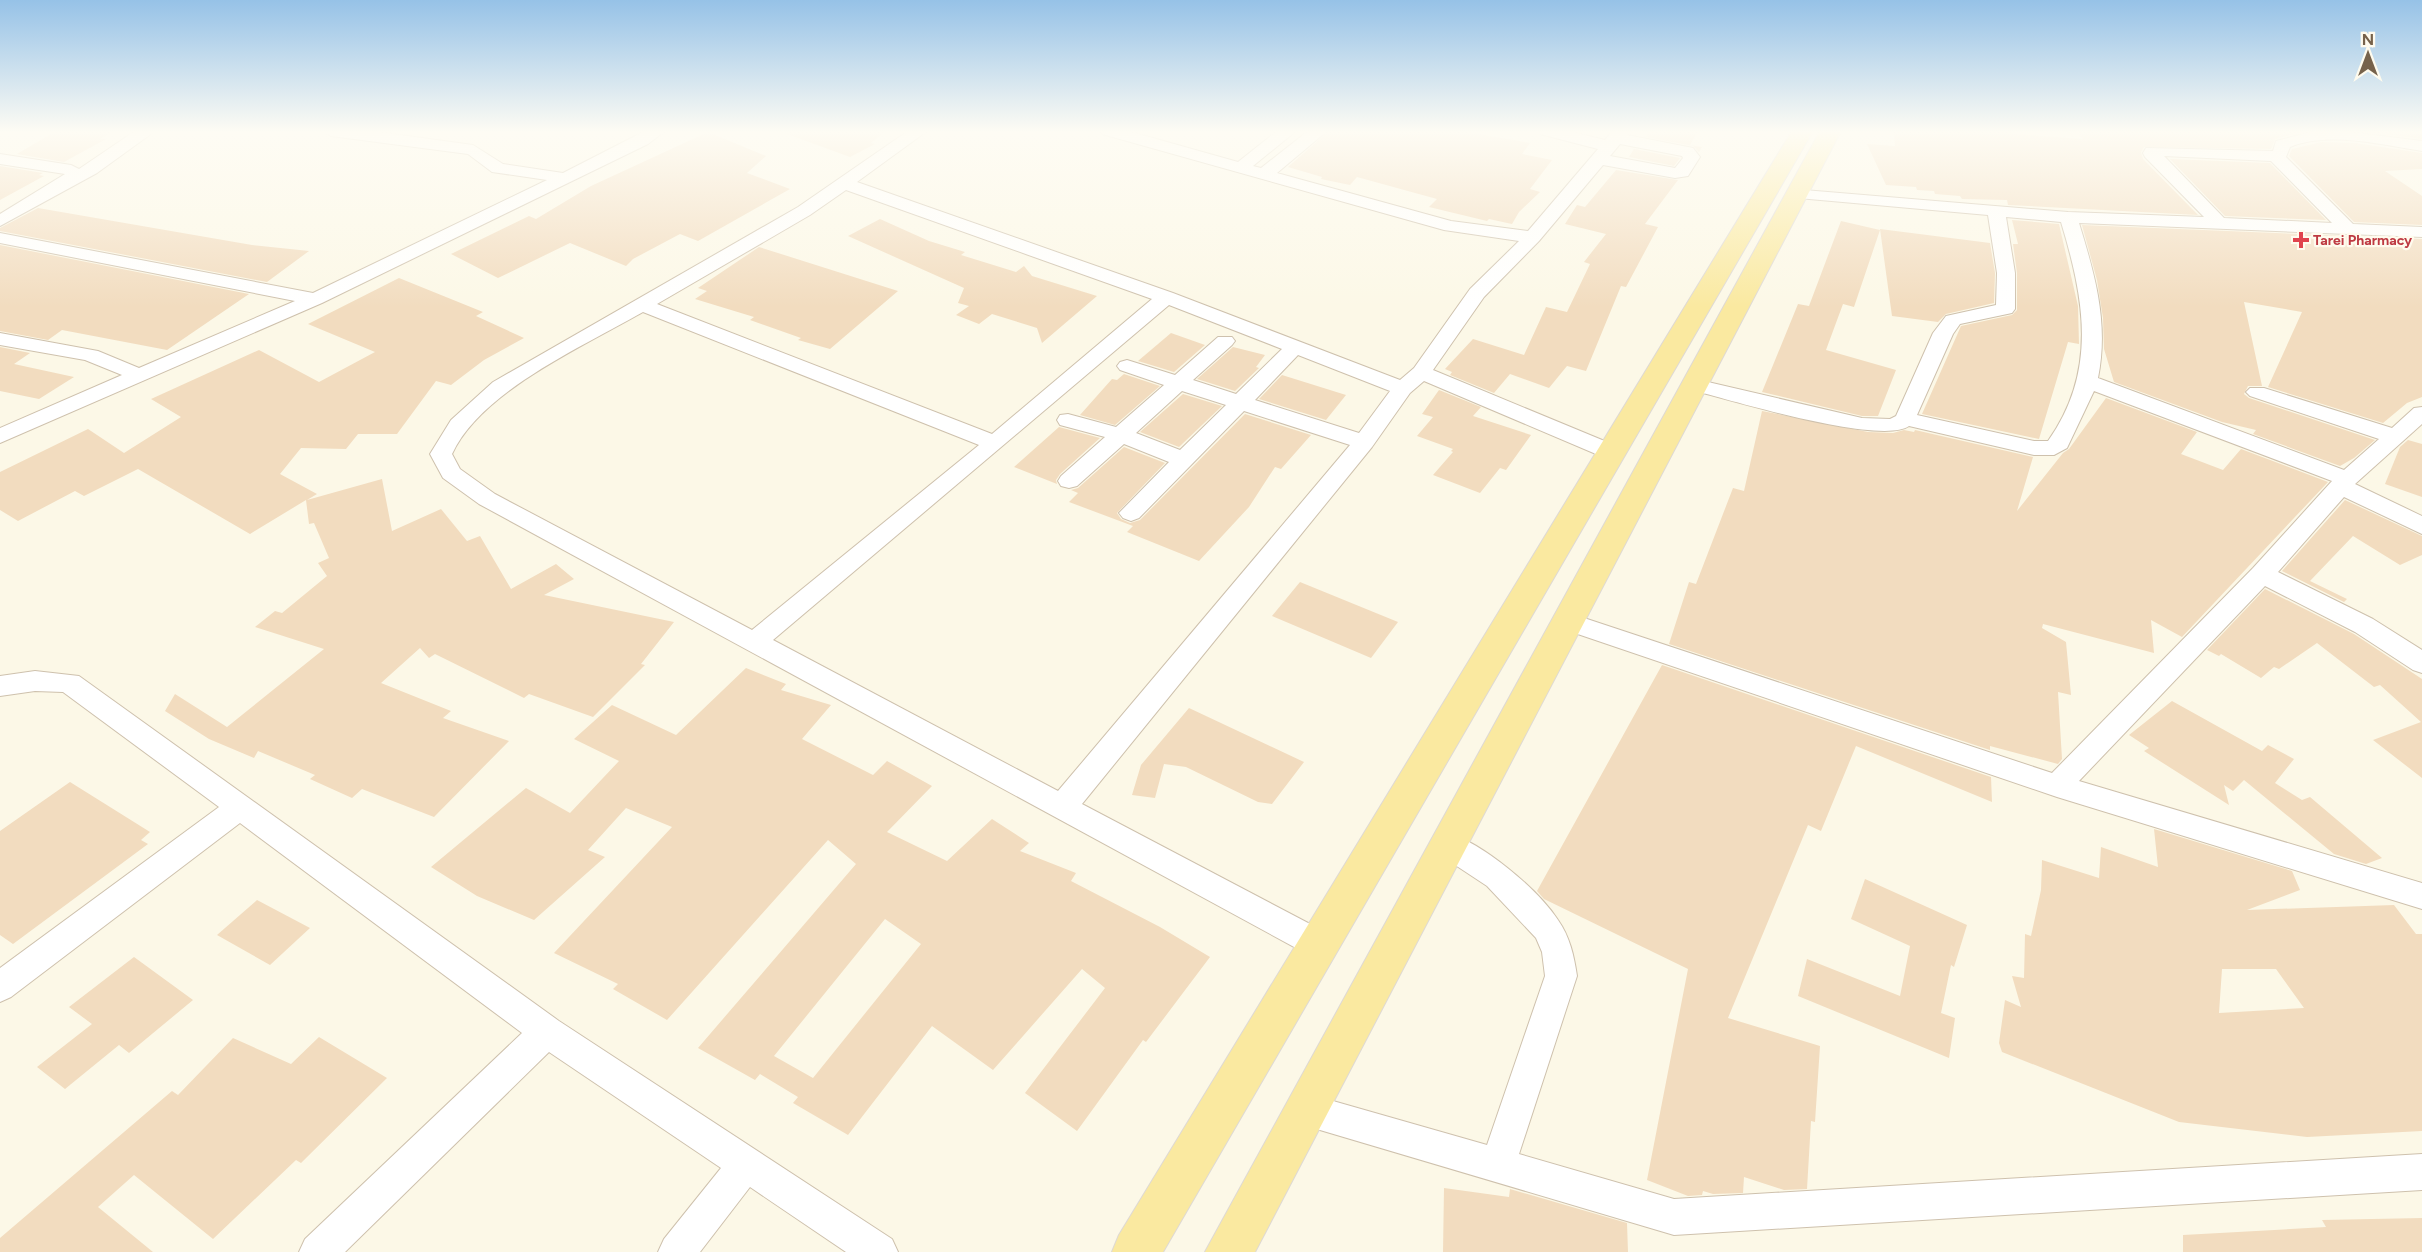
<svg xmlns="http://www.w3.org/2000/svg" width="2422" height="1252" font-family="Figtree,sans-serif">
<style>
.building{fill:#f2dcbf;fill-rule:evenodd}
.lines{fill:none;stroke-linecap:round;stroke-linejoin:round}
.minor-casing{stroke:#cec1ad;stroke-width:2}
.major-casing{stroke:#ded9d4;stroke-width:2}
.minor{fill:#fff;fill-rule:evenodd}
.major{fill:#fae9a0;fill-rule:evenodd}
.health-dot{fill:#e0444e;stroke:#fffbee;stroke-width:2}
.labels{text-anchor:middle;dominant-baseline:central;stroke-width:4.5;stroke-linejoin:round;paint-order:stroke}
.far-health-label{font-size:14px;font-weight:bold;fill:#be3a42;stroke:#fffbee;text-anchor:start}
</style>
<rect width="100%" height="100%" fill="#fcf8e7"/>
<g class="building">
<path d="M56,131h58l-14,8h6l-42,23 -47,-8z"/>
<path d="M787,131h99l-15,12 4,1 -25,13 -63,-23z"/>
<path d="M1329,131h133l68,12 -8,11 30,6 -22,29 10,3 -21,20 -7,12 -23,-5 -2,2 -58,-14 8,-8 -80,-22 -7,8 -29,-6 1,-2 -34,-10z"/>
<path d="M1650,131h48l-8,14 12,2 -3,5 -6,-6 -47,-9z"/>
<path d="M1894,131h119l1,3 69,5 -7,-8h228l-29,8 -4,10 -127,-2 -3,5 2,7 55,56 -190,-10 -1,-5 -45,-1 -2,-3 -25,-2 -1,-3 -17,-1 -1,-3 -30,-2 -19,-41 28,2z"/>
<path d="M2364,131l58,2v6z"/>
<path d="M708,132l58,24 -19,17 43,16 -92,52 -18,-7 -47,25 -7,7 -56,-23 -72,35 -47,-24 78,-38 7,3 55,-33z"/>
<path d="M2322,142l33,1 67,10v16l-37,2 37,25v29l-68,-3 -65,-66 3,-7z"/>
<path d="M1634,149l46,9 -6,8 -45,-9z"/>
<path d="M2170,159l100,4 56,57 -101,-4z"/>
<path d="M0,166l43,7 -4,2 5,1 -44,24z"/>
<path d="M1616,170l62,10 -33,44 13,3 -32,60 -5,-1 -35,85 -19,-5 -18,22 -39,-14 -16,19 -44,-18 2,-3 -7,-3 28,-30 51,16 22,-48 21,5 23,-48 -6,-2 22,-28 -41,-10 12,-19 8,2z"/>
<path d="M38,208l214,37 57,6 -42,31 -267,-51v-3z"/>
<path d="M880,219l49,22 36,11 -4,3 55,17 8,-6 8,10 65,20 -55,47 -5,-15 -45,-14 -13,10 -23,-9 13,-9 -11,-3 6,-15 -116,-52z"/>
<path d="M2012,220l47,4 19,82 1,38 -11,-2 -29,97 -117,-25 39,-88 51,-11 5,-5v-37l-4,-29h5z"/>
<path d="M1841,221l39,9 -26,77 -11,-3 -17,46 70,20 -18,46h-16l-100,-24 36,-88 11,2z"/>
<path d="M2082,225l340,14v158l-15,6 -24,20 -115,-36 34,-75 -58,-10 18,84h-14l-4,8 5,4 126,42 -21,18 -14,8 -87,-32 3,-4 -34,-8 -108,-40 -10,-33 -1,-31 -6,-38z"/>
<path d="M1880,229l110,14 5,30 -1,30 -48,11 -8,8 -46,-6z"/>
<path d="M0,245l249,49 -82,56 -105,-20 -14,10 -48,-9z"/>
<path d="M759,247l139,44 -68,58 -32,-9 3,-2 -51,-18 4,-3 -59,-18 12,-8 -9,-3z"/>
<path d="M399,278l84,34 -7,4 48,22 -40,22 -33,25 -15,-4 -39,53h-39l-12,15 -45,-1 -21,26 37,20 -10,6 75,-21 10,52 49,-22 26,32 13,-5 31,53 45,-25 18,15 -30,16 130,27 -33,42 4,1 -52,52 -64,-23 -5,4 -89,-44 -6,4 -9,-10 -39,35 70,28 -8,7 66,23 -75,76 -72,-28 -10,9 -42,-19 5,-4 -57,-24 -4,7 -45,-19 -44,-28 10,-17 52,33 97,-78 -69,-22 20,-16 7,2 45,-37 -9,-13 11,-5 -15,-35 -5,1 -3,-24 -56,34 -112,-65 -54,27 -9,-5 -57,30 -18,-11v-38l88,-43 36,24 57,-36 -30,-18 108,-49 60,32 56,-30 -67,-28z"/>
<path d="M1171,333l34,12 -31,27 -36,-11z"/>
<path d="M0,347l30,6 -16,11 60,13 -35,22 -39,-8z"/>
<path d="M1233,347l32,8 -9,12 3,1 -24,23 -38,-12z"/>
<path d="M1124,374l36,12 -45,39 -35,-10 32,-36 5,1z"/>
<path d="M1282,375l64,20 -20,25 -67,-21z"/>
<path d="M1439,390l42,17 -8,9 58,19 -25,35 -6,-2 -20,25 -47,-18 20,-23 -2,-1 2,-2 -36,-13 16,-19 -11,-3z"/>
<path d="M1183,394l39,12 -43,41 -39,-15z"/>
<path d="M2106,398l91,34 -16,22 42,16 18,-21 87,33 -146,155 -31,-17 3,33 -111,-29 -1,4 24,14 5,53 -13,-3 4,67 -4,5 -68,-18v4l-321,-106 20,-62 7,2 37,-96 11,3 18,-80 106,21 25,1 11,-3 10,2 1,-2 118,27 -16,54 46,-58 6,-4z"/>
<path d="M1245,414l66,21 -30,34 -6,-2 -26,40 -50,54 -72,-29 6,-6 -64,-24 9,-9 -7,-3 7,-2 46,-41 41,16 -48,50 4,6 9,4 10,-3z"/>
<path d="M1059,427l41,11 -40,36 -4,6 1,4 -43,-17z"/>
<path d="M2408,440l14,4v53l-37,-13 15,-37z"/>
<path d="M2345,500l77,36v19l-22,10 -47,-29 -43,45 37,18 -3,3 -62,-31z"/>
<path d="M1300,582l98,40 -27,36 -99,-42z"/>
<path d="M2265,589l89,45 68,45v99l-49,-38 48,-18 -41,-37 -6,2 -57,-44 -38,26 -5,-2 -13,11 -40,-24 -2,2 -12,-6z"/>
<path d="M1662,665l329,112 1,25 -136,-56 -35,85 -13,-6 -80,193 92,28 -5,76 -4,-1 -4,68 -23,1 -40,-13 -1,16 -30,1 -10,-3 -1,4 -14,1 -41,-16 41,-211 -144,-70 -7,-8z"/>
<path d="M746,668l40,16 -5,6 50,15 -29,34 71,36 14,-14 45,25 -45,46 60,29 45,-42 37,24 -9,8 56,22 -5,8 89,46 50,30 -64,85 -3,-2 -66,91 -52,-38 80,-105 -23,-19 -89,101 -61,-44 -84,109 -55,-32 5,-6 -38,-23 -5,6 -57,-32 158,-184 -28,-24 -161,180 -54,-31 5,-5 -64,-31 118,-126 -46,-19 -38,42 17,7 -71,63 -57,-24 -46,-29 95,-79 44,25 49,-52 -45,-22 38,-34 64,30zM885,919l36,25 -108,134 -39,-22z"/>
<path d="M2172,701l90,50 6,-6 26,14 -19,24 27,17 8,-3 72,61 -16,6 -32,-10 -90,-74 -11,11 -9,-6 5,20 -85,-54 5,-3 -20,-13z"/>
<path d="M1189,708l115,54 -32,42 -14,-2 -72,-35 -22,-3 -9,34 -23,-3 9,-30z"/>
<path d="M70,782l80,50 -9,8 7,4 -135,100 -13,-9v-104z"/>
<path d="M2154,829l138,42 8,19 -53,20 147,-5 22,29h6v197l-115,6 -128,-15 -177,-70 -3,-9 6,-43 16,7 -9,-31 12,2 1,-44 6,2 10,-46 1,-30 57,18 2,-31 57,20zM2222,969h54l28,39 -85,5z"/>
<path d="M1865,879l102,46 -13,42 -3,-2 -10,48 14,5 -6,40 -151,-62 9,-37 93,37 10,-50 -59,-27z"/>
<path d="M257,900l53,28 -40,37 -53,-30z"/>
<path d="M134,957l59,43 -64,53 -10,-8 -54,44 -28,-22 55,-43 -23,-17z"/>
<path d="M319,1037l68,41 -86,85 -5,-3 -83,79 -79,-64 -36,32 55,45h-153v-14l172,-147 6,4 55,-57 58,26z"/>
<path d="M1444,1188l65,9 1,-8 117,34 1,29h-185z"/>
<path d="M2422,1218v34h-239v-17l143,-8 -4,-7z"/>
</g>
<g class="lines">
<g class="minor-casing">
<g id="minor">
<path d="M135,131h20l-58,42 -97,53v-12l65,-40 -65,-10v-10l71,11 8,4z"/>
<path d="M323,131h48l102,14 30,19 60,9 82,-42h20l-17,13 -326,159 -322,140v-15l122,-53 -37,-15 -85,-15v-12l98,18 41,17 156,-67 -295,-58v-10l313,60 234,-113 -55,-8 -24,-18 -137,-18z"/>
<path d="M908,131h19l-70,51 316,111 227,87 14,-12 56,-79 49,-48 -75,-11 -342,-96 -2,-3h28l110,31 39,-31h19l-43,35 8,2 47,-37h19l-50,42 174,48 77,10 70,-82 -58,-15 -2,-3h30l37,9 8,-9h17l-3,4 66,13 7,9 -12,19 -13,2 -72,-13 -64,76 -55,56 -51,73 186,77 3,5 -3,5h-16l-179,-76 -14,12 -38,54 -290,357 247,130 5,10 -5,10 -11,4 -11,-4 -828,-450 -36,-26 -13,-24 21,-34 42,-38 305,-175zM1620,144l62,12 1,2 -8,10 -65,-12zM846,190l306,109 -160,135 -335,-130 153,-89zM1169,305l113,44 -46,45 -43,-14 39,-35 3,-4 -3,-4h-14l-43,38 -48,-15 -7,2 -3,4 3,4 44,15 -48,42 -48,-13 -8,1 -3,5 3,5 45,12 -44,39 -3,5 3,5 8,2 8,-2 47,-42 45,18 -50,51 4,5 8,3 8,-3 105,-107 106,34 -292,346 -285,-151zM643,312l336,133 -227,185 -257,-136 -35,-25 -8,-15c29,-63 132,-108 191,-142zM1298,355l92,36 -31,42 -104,-33zM1182,391l44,14 -46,45 -44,-17z"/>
<path d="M2311,132h39l72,9v10c-40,-6 -93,-20 -132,-4l-4,10 67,67 69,3v10l-343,-14c16,52 30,100 19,155l246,92 35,-31 -129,-43 -4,-4 4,-4h14l128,40 22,-20 8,-1v17l-67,60 67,32v18l-78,-37 -66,75 95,47 49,31v23l-9,-3 -58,-38 -90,-46 -186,195 343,102v26l-365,-112 -497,-169 -4,-6 4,-6 9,-3 9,3 474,157 201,-205 79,-87 -238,-90 -27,57 -13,7h-20l-125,-29c-28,20 -182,-27 -221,-37l-3,-4 3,-4 7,-2 167,39 28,1 6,-3 37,-83 13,-17 50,-11 1,-32 -9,-58 -190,-17 -9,-5 3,-4 276,23 136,5 -59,-60 -2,-4 3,-5 127,3 3,-10zM2164,156l107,5 61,62 -108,-5zM2006,217l55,5c23,76 37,149 -13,219h-14l-117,-26 36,-81 7,-10 52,-11 3,-4v-36z"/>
<path d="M35,671l44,5 480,345 333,218 6,13h-52l-96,-65 -50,65h-42l6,-13 57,-71 -172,-116 -204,200h-46l6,-13 217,-206 -282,-210 -229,174 -11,5v-34l219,-161 -156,-115 -28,-1 -35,5v-20z"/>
<path d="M1447,832c36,12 90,56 111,88 12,17 16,36 19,56l-58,178 155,45 748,-45v36l-748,45 -381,-113 -5,-12 5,-12 12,-5 182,52 58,-169 -3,-24 -6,-14 -49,-52 -50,-33 -5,-9 5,-9z"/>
</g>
</g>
<g class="major-casing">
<g id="major">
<path d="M1792,131h21l-650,1121h-51l7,-17z"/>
<path d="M1820,131h21l-586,1121h-50z"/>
</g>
</g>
<use href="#minor" class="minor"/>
<use href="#major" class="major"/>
</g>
<linearGradient id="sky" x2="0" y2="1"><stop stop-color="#96c2e7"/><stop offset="0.43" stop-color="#fefcf4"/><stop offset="1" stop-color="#fefcf4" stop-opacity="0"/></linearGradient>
<rect width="2422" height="307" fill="url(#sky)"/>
<path class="health-dot" d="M2298 231h6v6h6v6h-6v6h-6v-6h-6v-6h6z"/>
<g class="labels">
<g class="far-health-label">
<text x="2313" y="240">Tarei Pharmacy</text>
</g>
</g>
<g transform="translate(2368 54)" stroke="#fffbee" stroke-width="4.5" paint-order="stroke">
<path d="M0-4.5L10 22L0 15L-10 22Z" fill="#76624b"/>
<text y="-9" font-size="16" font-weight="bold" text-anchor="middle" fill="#76624b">N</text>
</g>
</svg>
